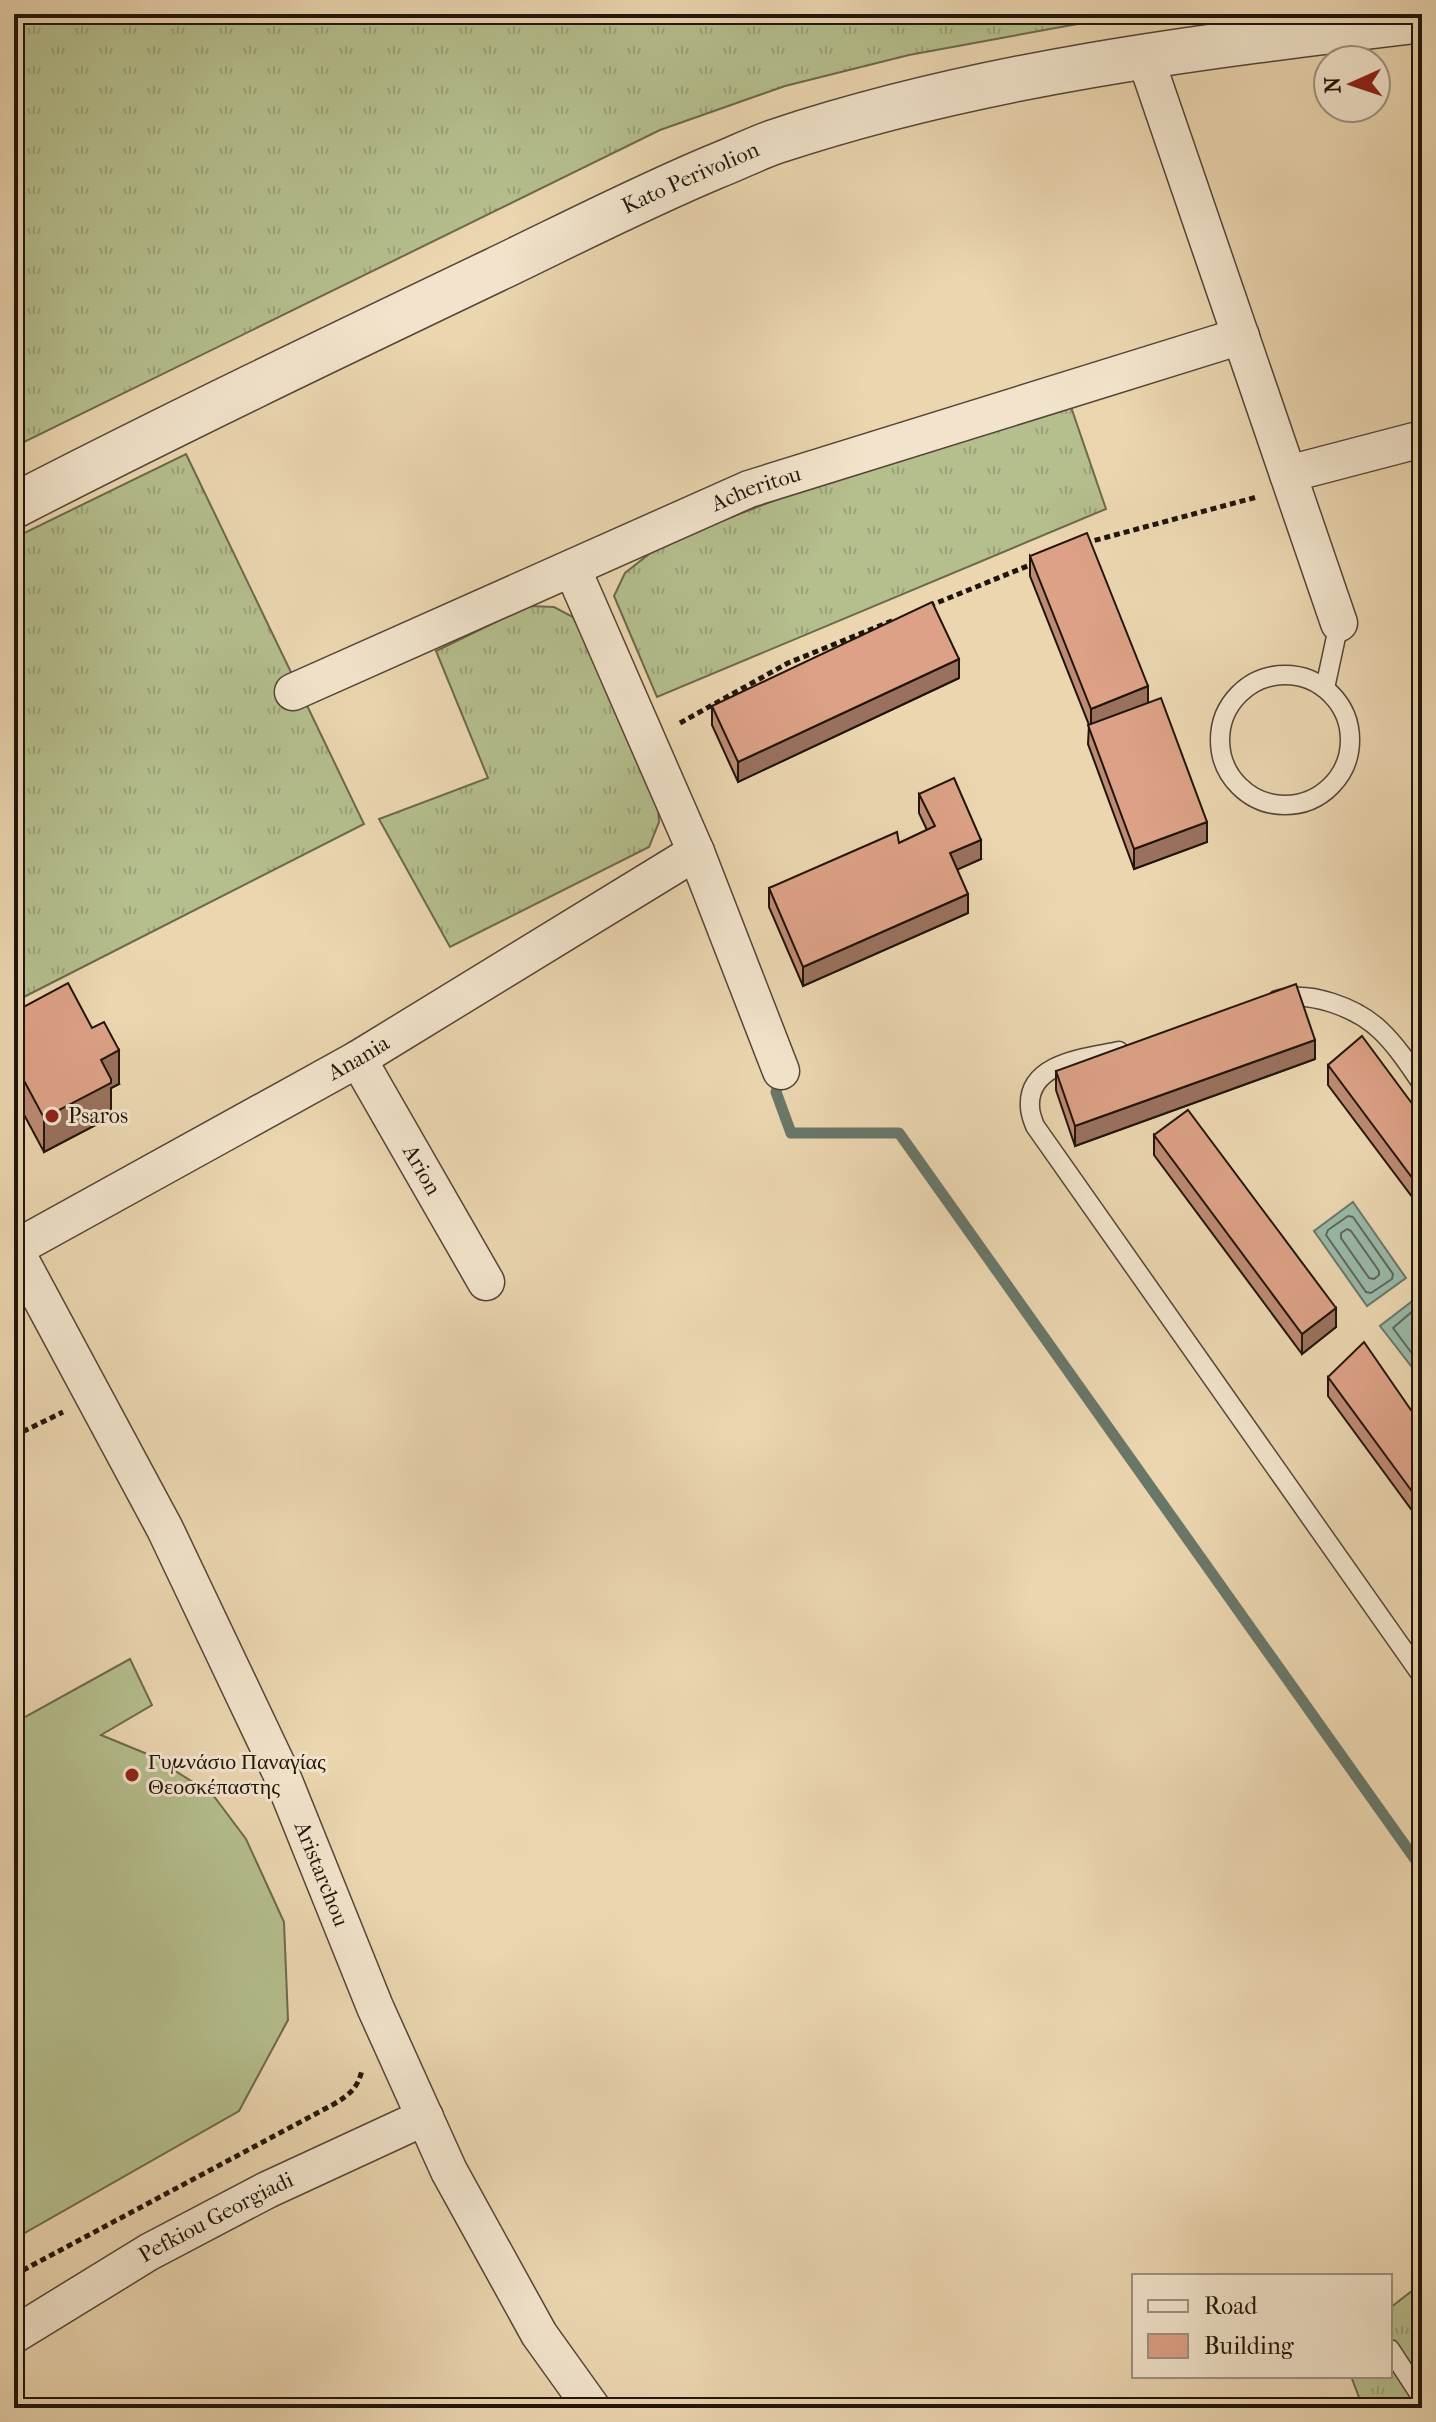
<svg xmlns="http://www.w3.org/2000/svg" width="1436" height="2422" font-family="'IM FELL French Canon',serif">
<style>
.grass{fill:url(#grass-tufts);stroke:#6b6a4c;stroke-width:2}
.pitch{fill:#b5be8d;stroke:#6b6a4c;stroke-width:2}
.water{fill:#99b9a8;stroke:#697769;stroke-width:2}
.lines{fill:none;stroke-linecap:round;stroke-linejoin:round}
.shore{stroke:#5d675a;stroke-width:2}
.stream{stroke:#697769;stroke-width:11}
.service-casing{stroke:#544534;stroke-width:21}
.minor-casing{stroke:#544534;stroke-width:39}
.tertiary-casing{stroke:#544534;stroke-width:47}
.path{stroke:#21150b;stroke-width:5;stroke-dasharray:6 4;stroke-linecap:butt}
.service{stroke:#f2e4cc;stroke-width:18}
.minor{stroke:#f2e4cc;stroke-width:36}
.tertiary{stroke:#f2e4cc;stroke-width:44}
.wall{fill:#bd8a73;stroke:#21150b;stroke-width:2}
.shaded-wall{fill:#9a715e;stroke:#21150b;stroke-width:2}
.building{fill:#dca186;stroke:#21150b;stroke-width:2}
.poi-dot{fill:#8f2418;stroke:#f2e4cc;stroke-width:3}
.labels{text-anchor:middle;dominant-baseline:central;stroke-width:6;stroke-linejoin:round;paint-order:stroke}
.street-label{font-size:22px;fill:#21150b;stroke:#f2e4cc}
.poi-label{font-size:22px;fill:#21150b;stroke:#f2e4cc;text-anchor:start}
</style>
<defs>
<pattern id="grass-tufts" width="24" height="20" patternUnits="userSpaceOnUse" patternTransform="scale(2)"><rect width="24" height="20" fill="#b5be8d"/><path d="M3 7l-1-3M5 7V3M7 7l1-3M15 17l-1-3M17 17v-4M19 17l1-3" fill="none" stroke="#9ba278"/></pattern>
</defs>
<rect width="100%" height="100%" fill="#ebd6b0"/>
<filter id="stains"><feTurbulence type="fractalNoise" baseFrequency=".0025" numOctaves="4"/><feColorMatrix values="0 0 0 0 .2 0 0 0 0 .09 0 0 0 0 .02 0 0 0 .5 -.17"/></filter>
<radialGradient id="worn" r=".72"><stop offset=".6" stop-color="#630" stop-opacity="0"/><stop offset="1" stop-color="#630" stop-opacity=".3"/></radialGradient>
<g class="grass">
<path d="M14,14h1118l-223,41 -124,31 -125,44 -646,317z"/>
<path d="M1070,404l36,105 -449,188 -43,-101 11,-23 37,-29 134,-52z"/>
<path d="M186,454l178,370 -350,178v-464z"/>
<path d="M529,606l25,1 19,10 17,33 68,156 1,16 -10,25 -199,100 -71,-128 109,-41 -52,-127z"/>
<path d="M1422,2283v125h-59l-12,-32h39v-68z"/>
</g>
<path class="pitch" d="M130,1659l22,46 -51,30 51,21 61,39 33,44 38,83 4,98 -49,91 -225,128v-516z"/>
<g class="water">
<path d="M1353,1202l53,76 -39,28 -53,-75z"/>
<path d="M1420,1295l2,2v83l-42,-54z"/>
</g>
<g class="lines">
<g class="shore">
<path d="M1348,1216l5,1 40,57 -1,5 -21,14 -5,-1 -40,-57 2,-5z"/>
<path d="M1347,1229l4,2 28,40v4l-5,4 -5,-1 -28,-40v-5z"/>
<path d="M1422,1303l-29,25 29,39"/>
</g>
<path class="stream" d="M780,1076l-4,16 15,41h108l523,736"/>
<g class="service-casing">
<g id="service">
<circle cx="1285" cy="740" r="65"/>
<path d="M1325,688l14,-65"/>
<path d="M1277,1000c31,-11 80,8 103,30 16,15 30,36 42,54"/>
<path d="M1119,1051c-32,7 -92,11 -89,56 0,6 3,14 5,19l387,550"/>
<path d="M1390,2349l32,49"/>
</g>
</g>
<g class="minor-casing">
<g id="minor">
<path d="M1145,57l194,566"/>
<path d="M1288,474l134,-35"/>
<path d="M572,568l124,284 85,219"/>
<path id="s1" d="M293,692l456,-203 492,-153"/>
<path id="s2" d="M358,1059l128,223"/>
<path id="s3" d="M14,1248l151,281 115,242 95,236 74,164 90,163 53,74"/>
<path id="s4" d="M14,1249l344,-190 338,-207"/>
<path id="s5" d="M14,2335l135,-83 118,-62 158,-73"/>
</g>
</g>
<g class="tertiary-casing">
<g id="tertiary">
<path id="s6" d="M14,506c159,-82 320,-159 481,-236 73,-35 145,-72 219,-103 21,-8 42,-19 63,-26 208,-69 428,-95 645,-121"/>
</g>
</g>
<g class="path">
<path d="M1085,543l172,-46"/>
<path d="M929,606l106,-43"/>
<path d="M680,723l108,-60 106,-43"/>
<path d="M14,1436l49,-24"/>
<path d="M14,2275l320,-171c15,-9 24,-16 28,-34"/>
</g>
<use href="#service" class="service"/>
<use href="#minor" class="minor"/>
<use href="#tertiary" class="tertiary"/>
</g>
<g class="wall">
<path d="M1030,556l118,147 59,139 -73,27 -46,-125 1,-19 -59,-149z"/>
<path d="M959,678l-221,104 -26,-57v-19z"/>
<path d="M919,794l62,65 -24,10 11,44 -165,73 -34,-79v-19l130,-45 28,-13 -8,-17z"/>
<path d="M14,1012l105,72 -8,4v29l-67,35 -30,-56z"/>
<path d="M1315,1059l-240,87 -19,-56v-19z"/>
<path d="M1328,1065l94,52v93l-94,-125z"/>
<path d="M1154,1135l182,192 -34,27 -148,-199z"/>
<path d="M1328,1377l94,49v98l-94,-128z"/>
</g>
<g class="shaded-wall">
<path d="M959,659v19l-221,104v-20z"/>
<path d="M1148,686v19l-57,23v-19z"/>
<path d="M1207,822v20l-73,27v-20z"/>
<path d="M981,840v19l-31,14v-20z"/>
<path d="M968,894v19l-165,73v-19z"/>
<path d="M1315,1040v19l-240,87v-20z"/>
<path d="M119,1050v34l-8,4v29l-67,35v-34l57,-58z"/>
<path d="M1336,1308v19l-34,27v-20z"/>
</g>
<g class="building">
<path d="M1087,533l61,153 -57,23 -61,-153z"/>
<path d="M932,602l27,57 -221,103 -26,-56z"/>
<path d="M1161,698l46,124 -73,27 -46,-124z"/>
<path d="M954,778l27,62 -31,13 18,41 -165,73 -34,-79 128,-56 2,11 36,-17 -16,-32z"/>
<path d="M68,983l24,45 12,-6 15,28 -18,10 10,19v4l-67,35 -30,-56v-50z"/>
<path d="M1296,984l19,56 -240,86 -19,-55z"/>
<path d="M1362,1036l60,81v74l-94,-126z"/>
<path d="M1188,1110l148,198 -34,26 -148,-199z"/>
<path d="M1364,1342l58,84v79l-94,-128z"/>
</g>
<g class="poi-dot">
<circle cx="52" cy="1116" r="8"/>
<circle cx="132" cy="1775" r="8"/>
</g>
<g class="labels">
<g class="street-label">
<text stroke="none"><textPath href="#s6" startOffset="752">Kato Perivolion</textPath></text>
<text stroke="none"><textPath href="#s1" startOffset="506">Acheritou</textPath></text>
<text stroke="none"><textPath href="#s4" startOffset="394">Anania</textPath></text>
<text stroke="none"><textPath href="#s2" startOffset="128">Arion</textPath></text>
<text stroke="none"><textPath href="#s3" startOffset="698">Aristarchou</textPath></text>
<text stroke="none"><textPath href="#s5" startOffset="234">Pefkiou Georgiadi</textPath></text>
</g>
<g class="poi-label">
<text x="68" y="1116">Psaros</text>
<text x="148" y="1762">Γυμνάσιο Παναγίας<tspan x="148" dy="25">Θεοσκέπαστης</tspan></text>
</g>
</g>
<rect width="1436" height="2422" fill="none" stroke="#ebd6b0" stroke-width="48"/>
<rect x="16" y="16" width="1404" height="2390" fill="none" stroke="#21150b" stroke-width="4"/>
<rect x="24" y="24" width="1388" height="2374" fill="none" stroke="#21150b" stroke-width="2"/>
<rect x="1132" y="2274" width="260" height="104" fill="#f2e4cc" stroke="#9e917f" stroke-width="2"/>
<rect x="1148" y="2300" width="40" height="12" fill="#f2e4cc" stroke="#9e917f" stroke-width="2"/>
<text x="1204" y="2314" font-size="24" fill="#21150b">Road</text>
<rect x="1148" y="2334" width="40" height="24" fill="#dca186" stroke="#9e917f" stroke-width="2"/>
<text x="1204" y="2354" font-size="24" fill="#21150b">Building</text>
<g transform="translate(1352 84) rotate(267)"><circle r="38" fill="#f2e4cc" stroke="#9e917f" stroke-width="2"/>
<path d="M0-6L14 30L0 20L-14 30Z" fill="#8f2418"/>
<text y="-12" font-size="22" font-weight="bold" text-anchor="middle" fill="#21150b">N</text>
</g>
<rect width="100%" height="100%" filter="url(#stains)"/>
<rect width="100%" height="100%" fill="url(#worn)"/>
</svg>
